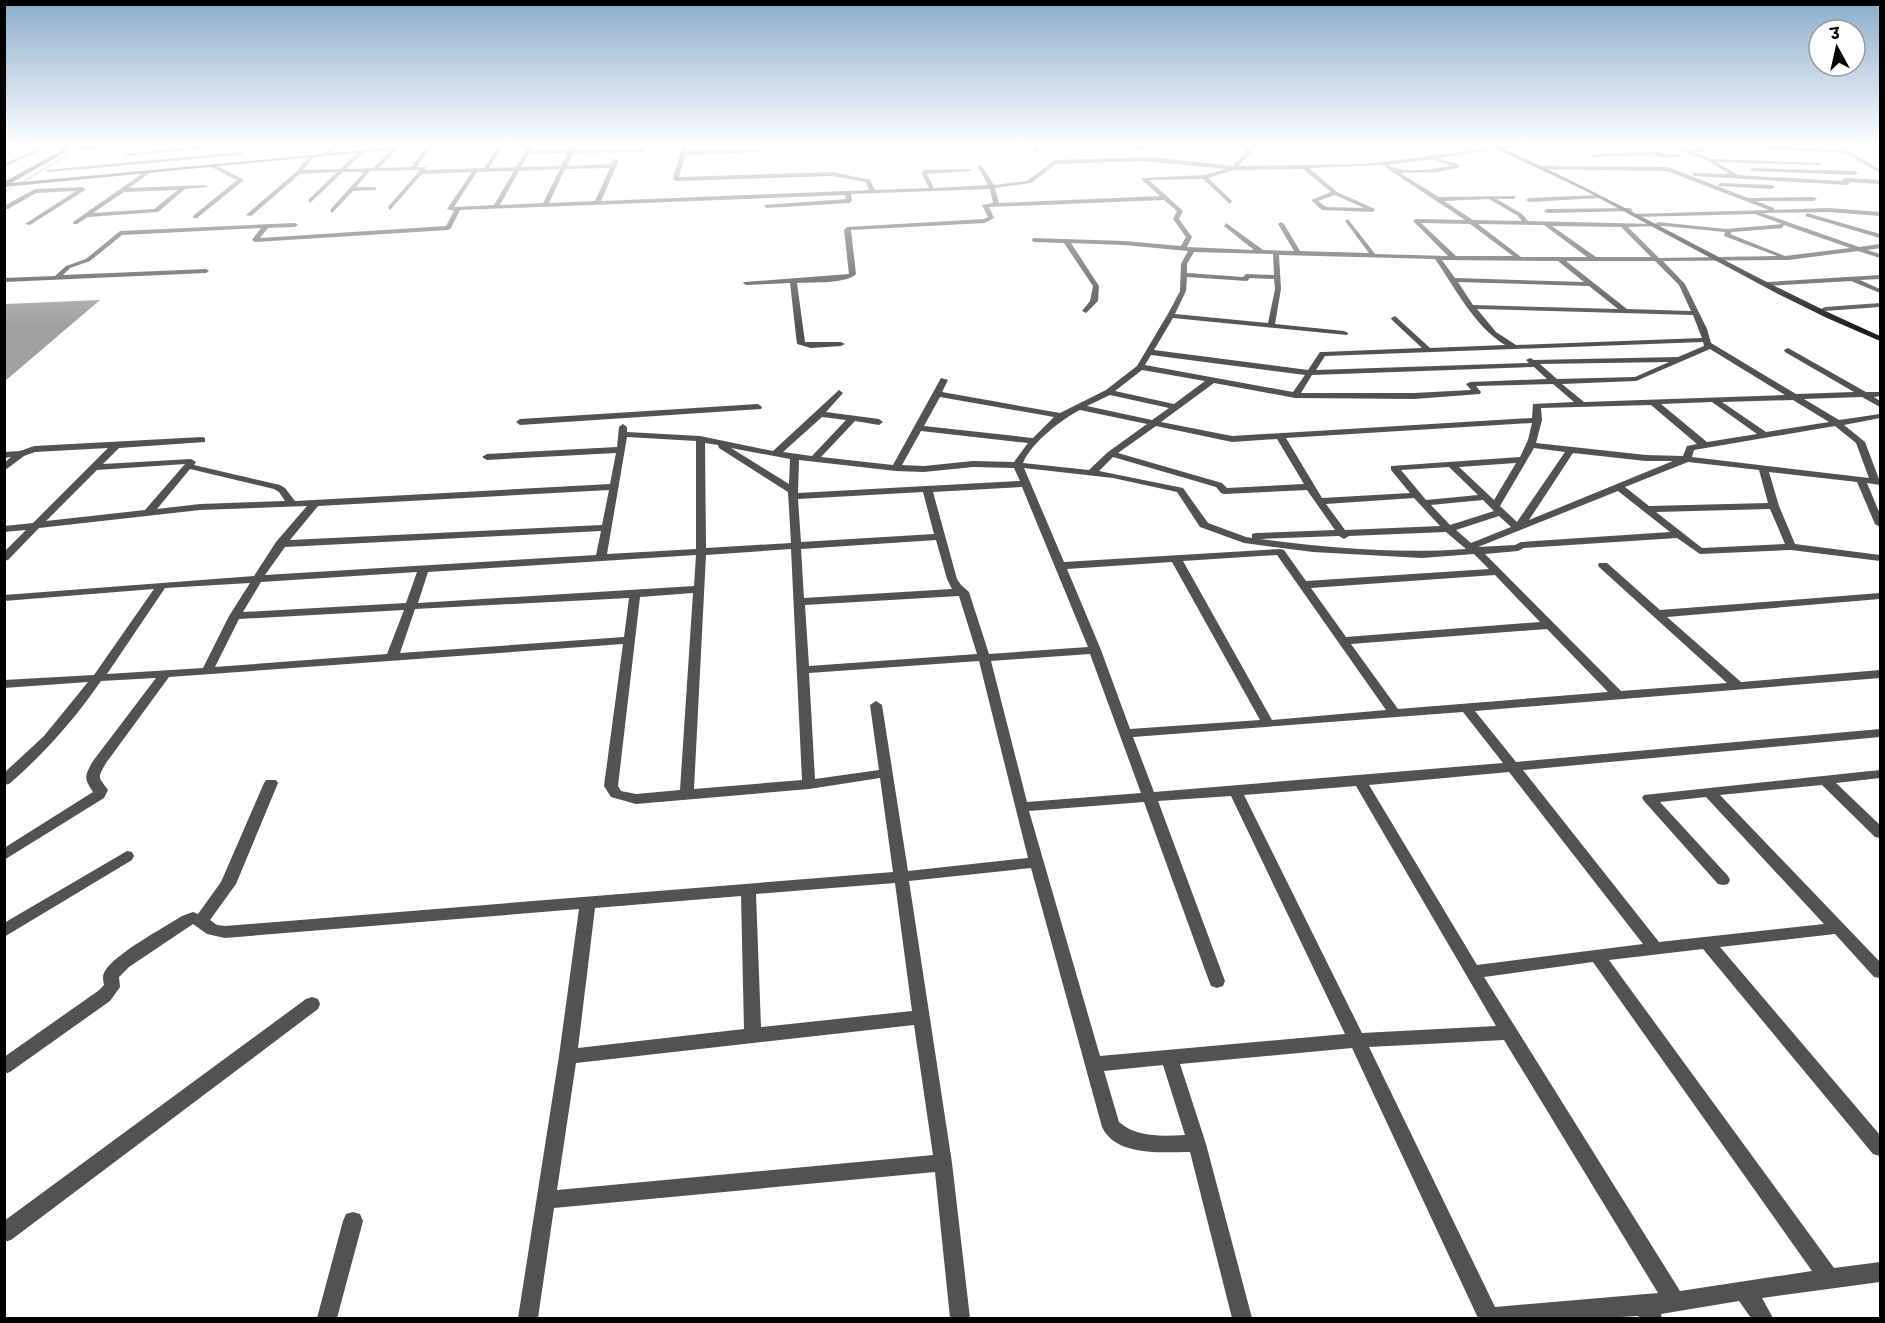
<svg xmlns="http://www.w3.org/2000/svg" width="1885" height="1323" font-family="Poppins,'Noto Sans Devanagari',sans-serif">
<style>
.water{fill:#a0a0a0}
.lines{fill:none;stroke-linecap:round;stroke-linejoin:round}
.stream{stroke:#a0a0a0;stroke-width:2}
.street{fill:#525252;fill-rule:evenodd}
.secondary{fill:#1f1f1f;fill-rule:evenodd}
</style>
<rect width="100%" height="100%" fill="#fff"/>
<path class="water" d="M100,300l-95,81v-77z"/>
<g class="lines">
<g class="stream">
<path d="M21,183l38,-23 19,-17"/>
<path d="M4,192l7,-4"/>
</g>
<g class="street">
<path d="M132,143h21l-72,7 -3,-2z"/>
<path d="M236,143h18l-127,13 -3,-2z"/>
<path d="M336,143h5l-14,13h-4v-2z"/>
<path d="M501,143h4l-16,25 27,-1 14,-24h4l-4,8 39,-1 4,-7h4l-3,7 71,-1 -2,3 -70,1 -6,13 44,-2 3,-5 5,1 -18,41 268,-11 -3,-8 -33,-6 -157,5 -3,-2 9,-34h-47l-2,-2h109l-55,2 -2,6 73,-1 3,2 -76,3 -6,22 154,-5 37,8 5,10 54,-2 -8,-16 3,-2 45,-1 3,2 -45,3 7,14 54,-3 -10,-18 3,-2 13,20 33,-4 28,-21 96,-3 82,9 13,-14 -9,-9h5l10,9 -14,14 127,-2 166,-21h13l-106,15 22,7 -2,3 -21,4 -37,1 39,24 77,-1 -2,3h-17l25,15 6,7 127,3 3,-2 68,7 56,-5 -27,-10 -121,3 -2,-3 137,-4 -102,-39 -129,-2 2,-3 128,1 80,31 66,-1 3,2 -3,2h-58l18,7v2l55,-2 51,4v4l-51,-4 -67,1 97,34 21,-3v4l-13,2 13,4v4l-22,-7 -70,9 -125,1 22,23 22,45 4,14 85,51 58,-2 -69,-40 -1,-2 4,-2 78,44h14v4l-6,1 6,4v6l-18,-10 -58,2 35,21 41,-6v4l-36,7 21,17 14,37h1v6l-13,-2 13,31v13l-5,-3 -18,-42 -88,-10 10,34 16,38 85,11v6l-89,-11 -91,4 -23,-16 -153,10 -6,3 -33,3 136,137 106,-8 -128,-116 -1,-2 1,-2h8l53,47 220,-17v6l-213,18 74,65 139,-12v8l-405,33 41,51 364,-33v8l-357,33 136,172 165,-18 -118,-127 -46,5 68,74 2,4 -2,4 -5,1 -5,-1 -74,-83 -2,-3 2,-3 236,-25v8l-44,5 44,42v13l-5,-1 -53,-52 -102,10 160,167v16l-6,-1 -39,-43 -115,13 160,188v21l-7,-2 -170,-205 -94,11 225,308 46,-6v20l-118,16 11,20h-22l-12,-17 -78,13 1,4h-22l-2,-2 -34,2h-126l-126,-270 -172,16 26,80 46,174h-20l-42,-166c-27,0 -74,5 -88,-25l-71,-259 -122,13 43,282 18,155h-20l-15,-146 -381,36 -16,110h-20l41,-262 20,-147 -354,29 -18,-4 -14,-10 -64,43 -10,10 1,10 -10,14 -100,71 -6,2v-17l94,-66 6,-6c-1,-5 -2,-9 1,-14 11,-18 57,-42 77,-55l11,-4 5,2 23,-32 43,-99 2,-3h10l2,3 -42,101 -26,36 7,5 8,1 668,-54 -13,-94 -71,11 -173,15 -25,-7 -7,-11 19,-142 -454,33 -63,86c-9,16 -8,13 2,27l-4,8 -100,62v-12l89,-56c-9,-14 -9,-15 0,-31l63,-83 -55,3c-27,39 -57,73 -92,103l-5,1v-12l40,-37 44,-54 -84,6v-8l90,-5 60,-86 -150,12v-6l250,-19 22,-34 31,-36 -107,4 -161,18 -31,32 -4,1v-9l22,-22 -22,2v-6l29,-3 75,-75 -73,4 -11,4 -20,15v-8l7,-6 -7,1v-6l16,-1 14,-5 168,-9 3,1v4l-86,6 -16,16 88,-5 5,3 -2,3 86,20 5,3 10,13 315,-17 6,-31 -129,7 -5,-3 5,-3 130,-7 2,-20 4,-3 4,3v5l73,4 73,15 66,-61 4,3 -17,19 53,7 4,3 -4,3 -24,-4 -34,36 72,8 48,-87 7,2 -6,12 118,21 46,-23 31,-24 32,-54 11,-21 1,-27 7,-13 -64,-6 -53,-2 28,43 -1,15 -12,12 -4,-2 8,-10 3,-15 -29,-43 -30,-1 -3,-2 3,-2 90,3 57,5 5,-9 -13,-18 4,-8 -13,-11 -175,7 5,11 -9,5 -134,7 5,44c-9,10 -45,8 -59,9l8,59h36l4,2 -4,2 -30,2 -14,-4 -7,-61 -44,2 -3,-2 1,-1 105,-8 -5,-44 3,-3 137,-8 4,-2 -6,-12 11,-2 -3,-14 -139,5 1,7 -3,2 -83,5 -2,-3 82,-6 -1,-4 -385,15 -9,18 -3,2 -193,12 -3,-2 9,-12 -139,7 -32,26 -20,7 -7,7 143,-6 3,2 -3,2 -202,9v-4l51,-2 11,-10 20,-7 34,-28 175,-8 3,2 -3,2 -27,1 -8,10 186,-12 8,-15 -7,-2 25,-37 -50,2 -32,36 -2,-3 32,-37 -50,1 -14,16h19l2,3 -24,1 -21,22 -2,-3 34,-38h-21l-33,31 -2,-3 29,-28 -37,2 -49,42 -5,-1 51,-44 13,-16 5,1 -12,14 37,-1 21,-19 2,3 -17,16 27,-1 22,-21 2,3 -18,18 32,-1 18,-23 3,2 -15,21h9l-1,3 59,-2zM567,153l-6,13 -40,1 7,-13zM1432,159l19,7c-17,3 -49,8 -63,-1zM1143,161l83,8 -22,6 -62,3v2l18,16 -161,7 -4,-15 36,-5 25,-19zM1382,165l83,55 -49,-1 -3,2 35,35 -73,-2 -27,-35 -3,2 24,32 -69,-2 -16,-27 -3,-2 -3,2 16,27 -31,-1 -37,-27 -2,3 30,24 -67,-3 5,-10 -13,-18 4,-8 -34,-31 54,-1 27,25 2,-3 -24,-23 26,-8 69,-1 28,23 -20,8 11,10 51,2 2,-3 -38,-17 -28,-24zM610,168l-15,33 -46,2 16,-34zM560,169l-17,34 -43,2 19,-34zM514,171l-20,34 -40,2 23,-35zM1335,195l29,13 -38,-1 -8,-6zM1489,199l29,17 4,5 -49,-1 -29,-19zM1421,223l49,1 43,32h-57zM1478,224l66,1 43,32h-66zM1784,225l66,23 -65,8 -55,-22 2,-2 50,-4zM1552,226l69,1 30,30h-55zM1664,226l61,6 -1,4 53,20 -118,2 -31,-31zM1194,252l79,2 1,21 -28,-1 -3,3 -56,-4v-9zM1279,255l156,4c21,30 39,67 70,86l-75,3 -35,-32 -4,2 1,2 30,28 -99,4h-3l-12,18 -154,-20 19,-32 174,17 1,-2 -4,-2 -69,-7 6,-35zM1442,260l116,1 26,21 -129,-4zM1566,261h89l24,24 12,26 -64,-2zM1187,277l60,4 3,-3 24,1 1,10 -7,34 -93,-9 11,-23zM1458,282l131,4 29,23 -145,-4zM1477,309l216,6 9,23 -186,7 -20,-13zM1703,342l1,4 -26,11 -144,3 -4,-2 -4,2 3,3 -213,7 9,-14zM1710,349l75,46 -201,7 -22,-18 74,-3zM1151,355l154,20 -12,17 -148,-27zM1669,362l-34,15 -78,2 -17,-15zM1534,367l13,12 -77,3 -4,2 5,6 -57,3h-113l11,-18zM1142,370l63,11 -31,23 -59,-13zM1214,383l81,15 119,1 66,-5 1,-2 -5,-6 77,-2 21,18 -41,2 -1,14 -300,18 -71,-14zM1110,395l59,13 -17,12 -65,-14zM940,397l114,20 -21,21 -109,-12zM1793,400l36,22 -63,10 -44,-30zM1712,402l45,32 -50,8 -46,-38zM1651,405l46,39 -10,2 -4,10 -37,-1 -110,-12 6,-23 -1,-12zM1080,410l67,14 -39,28 -19,18 -66,-7c8,-20 39,-44 57,-53zM822,417l24,3 -34,36 -29,-4zM1532,423l-4,17 -8,17 -129,9v4l19,23 -88,5 -36,-60zM1156,426l76,16 45,-3 27,45 -77,4 -5,-5 -104,-30zM1835,426l21,17 13,35 -177,-21 2,-7zM921,431l107,12 -14,19 -41,-1 -49,5 -22,-1zM627,437l69,4v108l-89,5zM705,443l13,2 1,3 69,44 3,51 -85,5zM731,448l59,11 -1,25zM1534,448l31,4 -48,70 -17,-16zM1573,453l73,8h27l-144,59zM1113,457l103,30 5,6 3,1 83,-4 28,40 -79,3 -4,1v4l-6,-1 -38,-14 -25,-35 -84,-17zM799,460l97,11 28,1 49,-5 41,1 6,13 -222,12zM1688,462l71,8 9,33 -119,3 -24,-19zM1516,463l-22,37 -35,-33zM185,464l-40,46 -99,11 51,-51zM1449,467l29,28 -52,5 -25,-30zM1024,468l89,10 64,14 23,35 44,16 69,9 109,6 52,-4 15,15 -183,12 -22,-31 -4,-1 -216,13zM190,469l84,20 5,3 6,9 -85,3 -43,5zM1022,487l66,160 -99,7 -20,-62 -8,-7 -4,-6 -24,-87zM609,490l-7,35 -312,15 28,-34zM1618,491l52,41 -149,10 -6,3 -37,2zM923,492l11,42 -133,8 -3,-43zM1414,498l26,28 -95,4 -19,-26zM1483,500l11,11 -44,14 -19,-20zM1770,509l15,35 -83,4 -46,-36zM1499,516l12,11 -40,16 -15,-13zM601,531l-5,24 -331,20 20,-28zM1446,532l20,17c-69,5 -138,-1 -206,-10l79,-3 5,3 5,-3zM936,540l11,39 5,10 -148,9 -3,-49zM791,549l11,231 -108,9 12,-234zM696,555l-2,31 -276,17 10,-31zM1277,555l109,155 -114,10 -89,-159zM1172,562l88,158 -130,9 -29,-79 -34,-81zM417,572l-11,31 -163,9 18,-30zM1495,575l45,47 -194,15 -35,-49zM250,583l-21,33 -26,52 -96,6 58,-86zM693,593l-13,197 -44,4 -15,-3 -3,-5 22,-189zM959,596l18,58 -168,12 -4,-61zM629,598l-5,39 -224,16 15,-44zM404,610l-17,44 -172,13 24,-48zM1547,629l61,63 -210,17 -47,-65zM1090,654l51,139 -114,9 -36,-141zM979,661l49,197 -120,13 -26,-166 -6,-4 -6,4 9,65 -64,9 -6,-106zM1463,712l40,51 -349,29 -21,-55zM1509,772l134,172 -166,21 -108,-180zM1356,786l140,240 -134,7 -118,-238zM1231,796l114,238 -245,22 -71,-245 115,-9 65,179 2,5 6,2 6,-2 2,-5 -67,-180zM895,883l17,128 -151,16 -5,-133zM741,896l3,133 -166,19 17,-140zM1593,962l219,309 -132,20 -196,-314zM914,1025l19,130 -376,35 19,-127zM1504,1040l154,253 -163,14 -126,-260zM1163,1065l22,70c-23,1 -48,3 -66,-13l-15,-51z"/>
<path d="M1035,143h4v8l-3,2 -3,-2z"/>
<path d="M1206,143l8,2 -77,4 -3,-2z"/>
<path d="M1593,143l77,1 14,5h16l-7,-6 147,7 -3,-2 3,-2 40,24v3l-34,-20 -146,-8 7,7h-14l18,7 111,4 -3,2 -103,-3 22,13 104,6 2,-3 36,2v4l-30,-2 -2,3 -154,-9 -2,-3 38,1 -22,-13 -39,-15z"/>
<path d="M43,146l5,1 -44,20v-3z"/>
<path d="M1656,151l9,3 25,1 -26,3 -9,-3 -62,2 -3,-2z"/>
<path d="M241,152l2,3 -195,17 -3,-2z"/>
<path d="M211,165h4l29,15 -47,38h-4v-2l44,-36 -26,-13z"/>
<path d="M1752,168l103,3 3,2 -3,2 -105,-4z"/>
<path d="M146,171l5,1 -22,16 76,-3 3,2 -23,2 -27,23 -70,5 -11,7h-4v-2zM178,190l-24,19 -61,4 31,-21z"/>
<path d="M1720,183l52,2 3,2 -3,2 -54,-3z"/>
<path d="M83,187l2,3 -55,35 -5,-1 51,-33 -40,2 -28,16h-4v-3l31,-17z"/>
<path d="M1599,195l2,3 -72,4 -3,-2 3,-2z"/>
<path d="M1631,208l2,3 -86,2 -3,-2 3,-2z"/>
<path d="M1807,213l73,21v4l-75,-22z"/>
<path d="M1880,275v4l-20,1 20,9v4l-29,-12 -85,5 -3,-2 3,-2z"/>
<path d="M1880,303v4l-55,4 -4,-2 4,-2z"/>
<path d="M758,404l4,3 -1,2 -241,16 -4,-3 4,-3z"/>
<path d="M127,851l5,1 2,4 -2,4 -128,77v-14z"/>
<path d="M312,997l6,2 2,5 -2,5 -307,231 -7,2v-21l302,-222z"/>
<path d="M353,1212l7,2 3,7 -26,97h-20l26,-97 3,-7z"/>
</g>
<g class="secondary">
<path d="M66,143h4l-6,10 -53,30 430,-40h17l-454,44v-5l56,-31z"/>
<path d="M1484,143h6c134,58 257,135 390,193v5l-53,-23 -49,-24 -194,-104z"/>
</g>
</g>
<linearGradient id="sky" x2="0" y2="1"><stop stop-color="#8baccb"/><stop offset="0.44" stop-color="#fff"/><stop offset="1" stop-color="#fff" stop-opacity="0"/></linearGradient>
<rect width="1885" height="328" fill="url(#sky)"/>
<rect width="1885" height="1323" fill="none" stroke="#000000" stroke-width="12"/>
<g transform="translate(1837 48) rotate(352)"><circle r="28" fill="#ffffff" stroke="#999999" stroke-width="1.5"/>
<path d="M0-4.5L10 22L0 15L-10 22Z" fill="#000000"/>
<text y="-9" font-size="16" font-weight="bold" text-anchor="middle" fill="#000000">उ</text>
</g>
</svg>
